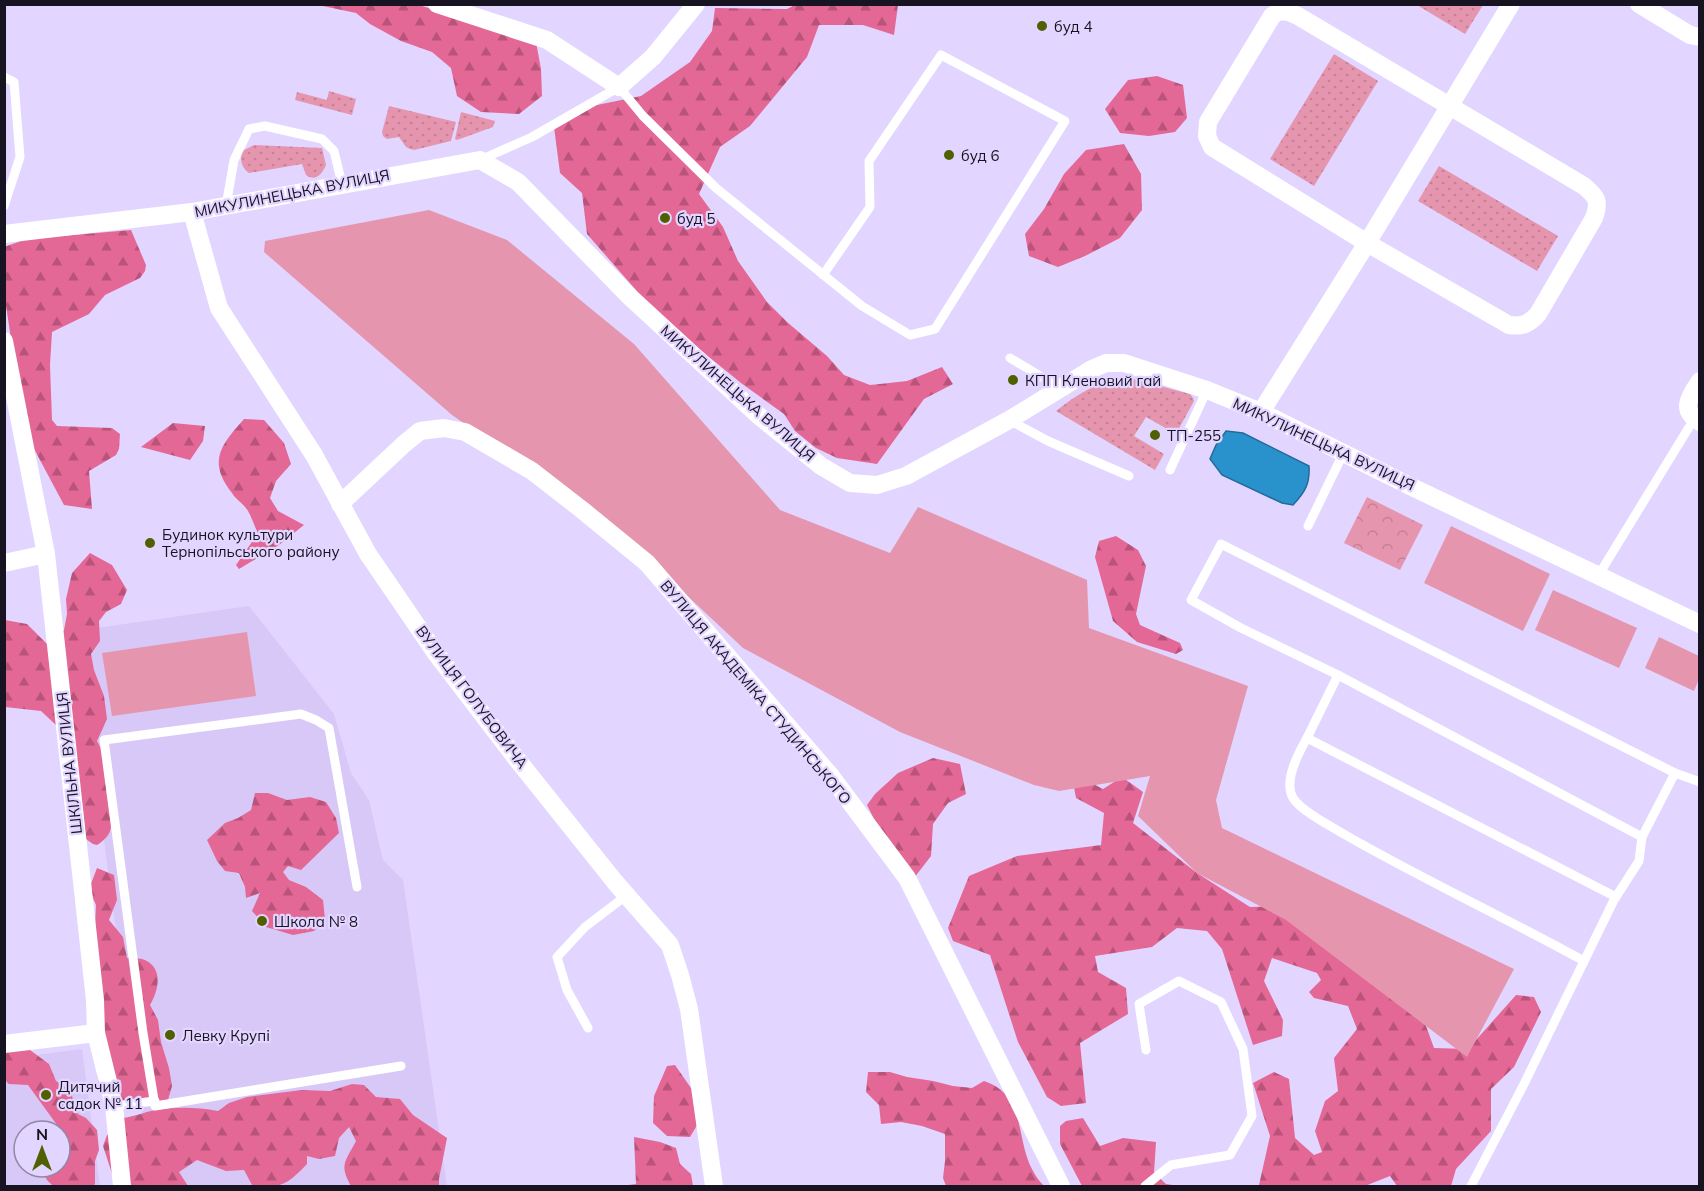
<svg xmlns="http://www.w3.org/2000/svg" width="1704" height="1191" font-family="Mulish,sans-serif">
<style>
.built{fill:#d8c8f8;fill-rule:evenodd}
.grass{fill:url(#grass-dots)}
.forest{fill:url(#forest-firs)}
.park{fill:url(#park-crowns)}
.garden{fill:#e596ae}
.water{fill:#2991cc;stroke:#246b99;stroke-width:1.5}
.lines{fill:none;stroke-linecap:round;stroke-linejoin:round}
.service{stroke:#fff;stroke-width:9}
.minor{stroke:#fff;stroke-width:18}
.poi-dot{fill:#505f00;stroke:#e2d5ff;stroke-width:2}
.labels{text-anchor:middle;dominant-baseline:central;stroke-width:4.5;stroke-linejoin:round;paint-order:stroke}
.poi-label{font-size:15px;fill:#181321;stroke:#e2d5ff;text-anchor:start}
.street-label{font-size:15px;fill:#181321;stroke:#e2d5ff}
</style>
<defs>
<pattern id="grass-dots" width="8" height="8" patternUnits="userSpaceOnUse" patternTransform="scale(1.5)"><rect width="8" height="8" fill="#e596ae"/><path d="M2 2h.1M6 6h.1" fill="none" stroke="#c48095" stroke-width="1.8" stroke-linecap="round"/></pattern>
<pattern id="forest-firs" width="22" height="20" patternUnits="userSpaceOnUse" patternTransform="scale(1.5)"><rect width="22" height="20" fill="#e46895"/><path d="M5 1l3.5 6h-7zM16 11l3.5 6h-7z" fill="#b85479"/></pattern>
<pattern id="park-crowns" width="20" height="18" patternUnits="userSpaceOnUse" patternTransform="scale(1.5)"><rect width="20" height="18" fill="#e596ae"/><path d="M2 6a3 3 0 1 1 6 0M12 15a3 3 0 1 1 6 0" fill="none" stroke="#c48095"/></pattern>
</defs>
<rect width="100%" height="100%" fill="#e2d5ff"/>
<g class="built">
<path d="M249,606l85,108 17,59 18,27 14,60 20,20 44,306h-293l-21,-129 -57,-426z"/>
<path d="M82,1049l18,137h-95l-1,-127zM24,1131h36v36h-36z"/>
</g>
<g class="grass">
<path d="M1417,5h66l-18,29z"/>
<path d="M1334,54l44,27 -64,105 -44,-27z"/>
<path d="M329,91l27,8 -4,16 -57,-15 2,-8 30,8z"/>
<path d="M389,106l67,16 -5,19 -37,9 -4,-1 -4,-2 -7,-10 -12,2 -4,-3 -1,-4z"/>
<path d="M461,112l34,9 -2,6 -36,13 -2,-1z"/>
<path d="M254,145l68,3 4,17c-4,9 -10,17 -20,10l-4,-11 -53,9c-8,-6 -9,-13 -7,-22z"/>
<path d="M1439,166l119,70 -21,35 -119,-70z"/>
<path d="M1121,379h12l57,15 3,4 1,3 -18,33 -30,-17 -12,19 30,18 -9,16 -99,-59c20,-16 40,-29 65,-32z"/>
</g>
<g class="forest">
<path d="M797,4l101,1 -4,30 -31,-10h-44l-12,32 -57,69 -30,21 -21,47 24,33 15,34 29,41 20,20 40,34 17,19 26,10 10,-1 27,-3 35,-14 11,17 -29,15 -47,65 -40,-6 -21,-10 -21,-17 -11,-17 -43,-31 -48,-39 -51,-47 -55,-63 -5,-41 -22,-20 -6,-46 38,-21 49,-10 49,-34 22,-31 3,-23 72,1z"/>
<path d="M318,5h101l117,37 5,27 1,27 -23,18 -38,-2 -24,-16 -6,-28 -19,-16 -31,-11 -31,-17 -14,-11z"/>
<path d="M1157,76l26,9 4,33 -12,14 -26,4 -29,-3 -15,-24 23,-29z"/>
<path d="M1124,144l17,30 1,36 -22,28 -35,18 -27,11 -29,-11 -4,-22 19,-25 20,-35 22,-24z"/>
<path d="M131,230l15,35 -1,6 -5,7 -35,17 -16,19 -37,18 -2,33 2,55 5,6 55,2 8,6 -1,15 -3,6 -27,16 3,38 -28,-4 -39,-73 -20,-133 -1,-52 23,-8z"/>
<path d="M244,419l20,1 20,23 7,21 -15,17 -6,17 8,13 26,14 -25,20 -40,24 -3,-4 22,-32c-4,-8 -6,-15 -10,-22 -4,-7 -12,-11 -16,-18 -25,-32 -11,-48 12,-74z"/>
<path d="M173,423l32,3 -2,15 -13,19 -49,-13z"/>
<path d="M1116,536l22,14 8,16 -10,48 4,11 40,18 3,7 -7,4 -39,-12 -24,-21 -18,-64 4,-16z"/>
<path d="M90,553l22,12 15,25 -6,14 -15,8 -7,9 1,20 -9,13 3,16 10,26 3,23 -10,22c5,9 16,31 15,40 -1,6 -5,12 -4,18 1,21 11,32 -11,46l-4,-1 -10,-7 -26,-111 -16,-15 -36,-4v-87l22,4 22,22 15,-16 3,-16 -1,-15 6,-26z"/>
<path d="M933,758l27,6 6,30 -18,9 -15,21 -2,32 -17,22 -26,-31 -21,-42 8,-11 23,-21z"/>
<path d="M1080,777l23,12 19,-12 21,15 -10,31 64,50 53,34 50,-1 117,95 17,47 34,1 48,-54 18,2 7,15 -27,55 -23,22v42l-35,38 -5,17h-54l-7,-10 -25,10h-112l6,-1 11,-49 -17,-53 21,-11 15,7 6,59 19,17 8,-3 -7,-21 10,-30 13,-10 -4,-33 23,-29 -9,-23 -34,-8 -5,-6 12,-12 -4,-7 -45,-15 -8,23 19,39 -1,16 -29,9 -31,-96 -15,-18 -30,-3 -25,19 -57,9 3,16 28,16 2,26 -48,29 6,60 -25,3 -14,-9 -29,-55 -28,-87 -37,-14 -5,-13 21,-52 48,-20 84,-11 3,-32 -28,-15 -3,-16z"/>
<path d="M255,793h13l19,7 23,-3 16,5 10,16 3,15 -38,37 -13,-4 -5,6 6,8 17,7 17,13 2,19 -11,12 -21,4 -27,-8 -14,-16 8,-18 -14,5 -1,-11 -6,-14 -14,-2 -8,-10 -10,-21 18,-17 13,-5 13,-8z"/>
<path d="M97,868l17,7 3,25 -8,20 14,17 4,21c5,0 11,0 15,1 22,7 17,31 8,46l8,15 3,22 8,26 3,18 -4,14 -22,6 -22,-4 -25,-18 -2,-11 -2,-148 1,-20 -7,-16z"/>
<path d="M5,1049l25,1 19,14 7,17 14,9 8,24 8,4 11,12 2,20 -4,11v23l-2,2h-40l-6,-6 -7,-13h20v-36h-13l10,-6 -29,-40 -19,-1 -4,-4z"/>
<path d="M675,1065l25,36 2,16 -12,20 -23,-1 -14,-13 1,-27 13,-30z"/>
<path d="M868,1072h22l17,5 26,4 20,5 19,2 12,-7c43,14 31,58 49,90 3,6 7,11 11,15h-98l-3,-8 2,-17v-27l-23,-8 -21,-4 -20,2 -2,-19 -13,-13z"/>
<path d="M352,1084l12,1 12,12 24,2 13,16 34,23 -8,41v7h-88c-12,-21 -6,-24 5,-45l-7,-14 -10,11 -4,18 -16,3 -12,-3v8c-19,20 -27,26 -55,21l-8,-15 -18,1 -29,-11 -18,12 9,14h-72l-13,-40 4,-11 16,-5 -1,-12c12,-1 22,-6 33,-8 22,-3 41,-3 63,1l11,-8 18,-6 55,-7 28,1z"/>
<path d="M1083,1118l17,28 23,-8 33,4 -2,31 12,11 13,2h-97l-22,-42v-18l6,-5z"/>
<path d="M634,1137l26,5 16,6 4,16 11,10 2,12h-72l15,-2z"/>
</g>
<path class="park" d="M1367,497l56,28 -23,45 -56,-27z"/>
<g class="garden">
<path d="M429,210l78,30 127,104 146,166 110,43 28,-46 169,73 2,48 159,58 -32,114 6,28 292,141 -47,88 -181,-137 -89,-47 -59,-57 12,-40 -91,15 -25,-6 -134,-53 -157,-84 -127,-119 -164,-114 -188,-163 1,-11z"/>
<path d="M1451,526l99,48 -27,57 -99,-48z"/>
<path d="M1553,590l84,38 -18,40 -84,-38z"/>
<path d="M247,632l9,64 -144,20 -10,-63z"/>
<path d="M1659,637l40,19v23l-5,12 -49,-23z"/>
</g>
<path class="water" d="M1226,431l17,2 66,33c1,18 -4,26 -16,39l-11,-2 -60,-28 -12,-16 6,-14z"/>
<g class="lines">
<g class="service">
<path d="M4,77l10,5 6,75 -16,49"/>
<path d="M480,160l52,-23 87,-50 24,29 73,72 146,118 48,29 25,-6 130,-208 -124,-66 -72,106 1,46 -47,68"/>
<path d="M226,206l8,-46 15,-31 16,-3 57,13 12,12 8,33"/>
<path d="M1010,358l50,30"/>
<path d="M1009,420l39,21 81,35"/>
<path d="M1170,470l37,-80"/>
<path d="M1308,526l36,-74"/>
<path d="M1598,576l96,-157"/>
<path d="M1338,675l-97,-47 -50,-28 30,-56 454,229 25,9"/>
<path d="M1307,738c-8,14 -24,43 -14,60 9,14 41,30 56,39 77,44 157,81 235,124"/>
<path d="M357,887l-28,-159 -13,-8 -15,-6 -197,26 39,293 12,73 246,-40"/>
<path d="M1616,897l-309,-159 31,-63 304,162"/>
<path d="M588,1028l-21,-38 -10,-33 28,-30 42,-32"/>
<path d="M114,1106l41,-5"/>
<path d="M1145,1186l26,-21 59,-10 22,-39 -9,-67 -22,-47 -42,-21 -40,23 7,46"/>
<path d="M1471,1186l53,-102 90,-184 25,-39 3,-24 33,-64"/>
</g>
<g class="minor">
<path d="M437,4l110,36 72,47 34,-30 43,-53"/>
<path d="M1639,4l51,31 10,2"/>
<path d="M1279,11l10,1 9,4 286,170c13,11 16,15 10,32l-56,96c-9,10 -16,13 -29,11l-142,-82 -155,-96 -5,-11 1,-14 64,-106z"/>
<path d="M192,212l27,96 95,147 54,99 67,98 81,106 99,124 55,63 10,30 9,34 25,177"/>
<path d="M4,234l188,-22 288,-52 38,22 112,115 129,119 62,50 29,17 27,2 29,-9 103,-56 83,-51 14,-6h18l83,27 54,22 153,76 286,136"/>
<path d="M4,341l42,213 49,446 1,33 18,73 8,80"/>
<path d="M1700,381c-10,15 -21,29 0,41"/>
<path d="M1261,412l106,-169 144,-239"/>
<path d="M340,504l64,-60 16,-13 24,-3 21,4 67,39 49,38 66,54 183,212 77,103 154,308"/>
<path d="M4,563l42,-9"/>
<path d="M4,1044l92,-11"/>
</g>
</g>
<g class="poi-dot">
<circle cx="1042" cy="26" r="6"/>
<circle cx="949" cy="155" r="6"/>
<circle cx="665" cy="218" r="6"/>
<circle cx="1013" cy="380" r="6"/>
<circle cx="1155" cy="435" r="6"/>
<circle cx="150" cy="543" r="6"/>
<circle cx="262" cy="921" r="6"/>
<circle cx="170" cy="1035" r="6"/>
<circle cx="46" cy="1095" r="6"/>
</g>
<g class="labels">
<g class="poi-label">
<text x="1054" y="26">буд 4</text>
<text x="961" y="155">буд 6</text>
<text x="677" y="218">буд 5</text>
<text x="1025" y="380">КПП Кленовий гай</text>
<text x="1167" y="435">ТП-255</text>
<text x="162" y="534">Будинок культури<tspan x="162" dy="17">Тернопільського району</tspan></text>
<text x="274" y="921">Школа № 8</text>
<text x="182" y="1035">Левку Крупі</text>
<text x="58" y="1086">Дитячий<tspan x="58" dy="17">садок № 11</tspan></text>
</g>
<g class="street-label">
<text transform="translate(292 193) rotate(-11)">МИКУЛИНЕЦЬКА ВУЛИЦЯ</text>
<text transform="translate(738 393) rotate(41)">МИКУЛИНЕЦЬКА ВУЛИЦЯ</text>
<text transform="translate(1324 444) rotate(25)">МИКУЛИНЕЦЬКА ВУЛИЦЯ</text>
<text transform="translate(756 692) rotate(50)">ВУЛИЦЯ АКАДЕМІКА СТУДИНСЬКОГО</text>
<text transform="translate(472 697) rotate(53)">ВУЛИЦЯ ГОЛУБОВИЧА</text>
<text transform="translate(69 763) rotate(-96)">ШКІЛЬНА ВУЛИЦЯ</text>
</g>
</g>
<rect width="1704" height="1191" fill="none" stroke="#181321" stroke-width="12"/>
<g transform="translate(42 1149)"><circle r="28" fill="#e2d5ff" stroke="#9187a6" stroke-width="1.5"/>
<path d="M0-4.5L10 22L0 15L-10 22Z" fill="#505f00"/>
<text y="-9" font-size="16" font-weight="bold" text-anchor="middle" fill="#181321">N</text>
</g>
</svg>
